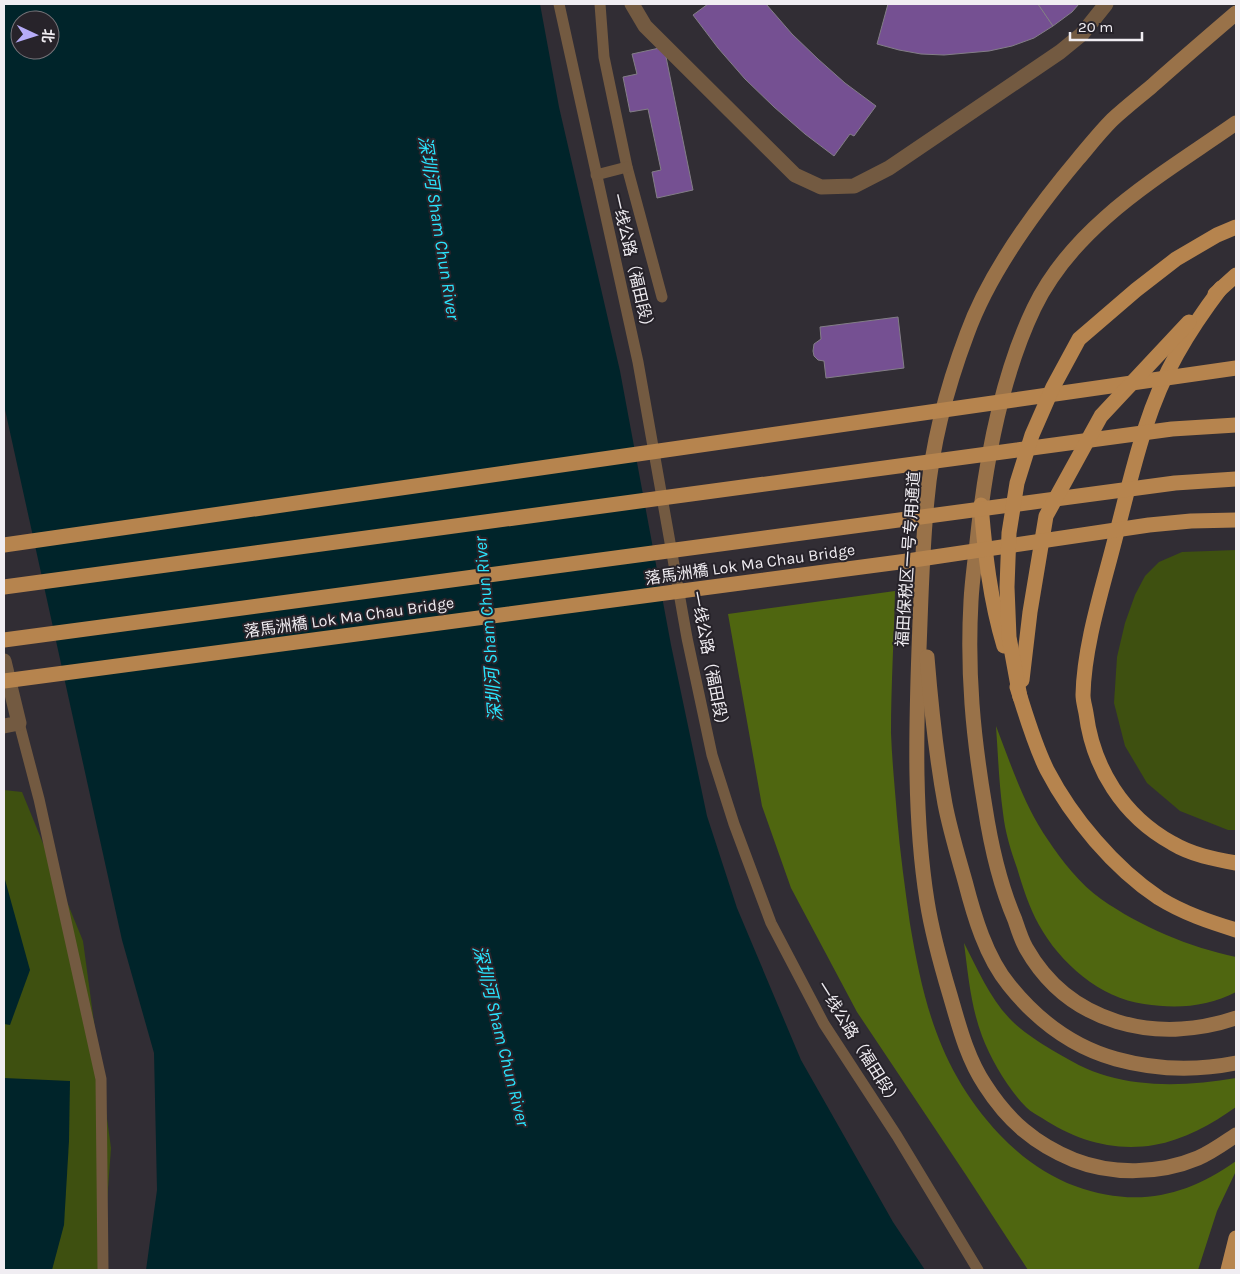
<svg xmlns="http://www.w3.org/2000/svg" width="1240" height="1274" font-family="Karla,'Noto Sans SC',sans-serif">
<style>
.green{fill:#3e5010}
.forest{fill:#4f6610}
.water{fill:#00242a;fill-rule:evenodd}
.building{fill:#755092;stroke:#837e87}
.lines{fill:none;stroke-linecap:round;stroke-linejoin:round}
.service{stroke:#735a41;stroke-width:11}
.minor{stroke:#735a41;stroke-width:15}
.tertiary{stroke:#735a41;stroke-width:15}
.secondary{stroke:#997249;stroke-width:15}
.primary{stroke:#b6844e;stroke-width:15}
.labels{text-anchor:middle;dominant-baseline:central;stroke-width:4;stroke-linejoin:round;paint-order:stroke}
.street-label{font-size:16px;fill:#f0edf2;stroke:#27232a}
.water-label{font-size:18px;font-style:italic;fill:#2ae4fd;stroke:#27232a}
</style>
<rect width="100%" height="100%" fill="#312d34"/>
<g class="green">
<path d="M1236,550v280h-8l-48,-19 -33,-28 -22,-37 -11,-43 3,-46 8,-34 10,-28 10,-19 14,-14 23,-10z"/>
<path d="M4,790l18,2 61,149 28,207 -8,109 -5,13h-94z"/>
</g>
<g class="forest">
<path d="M895,591c-1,47 -4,95 -4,142 1,28 4,56 6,83 3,37 8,72 13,108 14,83 31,148 90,211 21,22 47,41 75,51 60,22 111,11 161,-25v10l-19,40 -19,59h-170l-62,-95 -109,-163 -66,-124 -29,-82 -34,-192z"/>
<path d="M996,726c15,39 28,79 52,114 14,21 32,44 53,59 40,28 88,48 135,58v35c-28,15 -60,17 -92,12 -44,-6 -84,-41 -105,-79 -10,-18 -16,-37 -22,-57 -6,-17 -12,-36 -14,-55 -4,-29 -5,-58 -7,-87z"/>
<path d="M964,943c14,27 26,56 48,78 11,11 27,21 40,29 17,10 36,21 55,26 42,12 87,9 129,2v29c-24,17 -52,33 -82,38 -40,7 -79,-5 -112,-27 -5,-3 -11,-6 -16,-11 -17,-17 -35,-47 -44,-71 -11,-29 -14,-62 -18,-93z"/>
</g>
<g class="water">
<path d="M4,4h536l19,103 61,264 51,274 36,171 30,92 64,152 92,162 32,48h-779l11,-80 -3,-137 -32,-113 -118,-535zM20,20h30v30h-30z"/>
<path d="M4,876l26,94 -20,55 -6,-1z"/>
<path d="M4,1078l66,3 -1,60 -5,84 -12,45h-48z"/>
</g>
<g class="building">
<path d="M708,4h58l26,30 26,25 27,24 31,23 -22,30 -4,-2 -16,22 -29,-22 -31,-27 -29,-28 -27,-31 -25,-33z"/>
<path d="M888,4h150l15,22 -19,12 -22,8 -23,5 -45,4 -23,-1 -22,-4 -22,-6z"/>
<path d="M1038,4h41l-7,8 -19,14z"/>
<path d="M664,47l29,143 -36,8 -5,-26 9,-2 -13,-61 -18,3 -7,-35 14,-3 -5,-20z"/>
<path d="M898,317l6,51 -78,10 -2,-17 -6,-1 -4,-4 -1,-5 1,-7 7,-5 -1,-12z"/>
</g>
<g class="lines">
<g class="service">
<path d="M559,4l79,358 49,276 25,117 22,69 37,99 53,101 73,112 81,134"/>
<path d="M600,4l4,53 23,110 35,130"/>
<path d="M596,175l31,-8"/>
<path d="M19,723l20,76 62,280 2,191"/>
</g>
<path class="minor" d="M632,4l13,22 150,149 26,12 33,-1 35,-18 171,-116 22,-18 24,-30"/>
<path class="tertiary" d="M4,661l15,62 -15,3"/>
<g class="secondary">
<path d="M1236,13c-28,24 -56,48 -84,73 -13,11 -27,22 -40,34 -12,12 -23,26 -34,39 -42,50 -89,114 -111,175 -20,53 -35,110 -40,166 -5,49 -6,99 -8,149 -3,84 -5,169 8,252 5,32 14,64 23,94 9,31 17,63 35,90 23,36 50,59 89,75 38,15 86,14 124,-2 14,-6 26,-15 38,-23"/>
<path d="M1236,123c-74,52 -161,100 -202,185 -34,71 -49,157 -57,234 -2,20 -5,39 -6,59 -4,71 2,135 14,206 6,39 14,76 30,113 3,9 6,19 11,28 43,76 130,97 210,70"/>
<path d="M927,657c4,49 9,98 18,147 5,26 13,52 20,77 9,35 21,76 44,104 28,35 64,62 107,74 40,11 80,12 120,4"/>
</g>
<g class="primary">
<path d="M1221,288c-16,21 -31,43 -44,66 -33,58 -46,125 -63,189 -12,47 -30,103 -31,152 0,6 2,12 3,18 7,55 37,103 86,130 20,12 42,16 64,20"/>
<path d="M1215,294l21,-19"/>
<path d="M981,505c4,48 9,95 23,141"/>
<path d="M4,545l1232,-177"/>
<path d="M4,587l1168,-158 64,-4"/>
<path d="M4,640l1171,-157 61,-4"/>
<path d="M1022,680l8,-68 16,-96 55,-100 88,-94"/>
<path d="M4,681l903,-120 242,-36 42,-4 45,-1"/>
<path d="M1017,687c9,28 17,57 30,83 25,48 67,98 112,128 24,15 51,24 77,32"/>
<path d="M1020,697l-11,-60 -2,-50 2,-54 8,-50 15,-48 21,-48 26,-48 57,-49 40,-31 41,-24 19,-8"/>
<path d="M1228,1270l8,-32"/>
</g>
</g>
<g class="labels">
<g class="street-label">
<text transform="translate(633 264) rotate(77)">一线公路（福田段）</text>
<text transform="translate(908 559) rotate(-86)">福田保税区一号专用通道</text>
<text transform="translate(750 564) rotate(-8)">落馬洲橋 Lok Ma Chau Bridge</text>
<text transform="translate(349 617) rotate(-8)">落馬洲橋 Lok Ma Chau Bridge</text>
<text transform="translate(710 662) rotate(79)">一线公路（福田段）</text>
<text transform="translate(859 1044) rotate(58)">一线公路（福田段）</text>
</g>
<g class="water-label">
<text transform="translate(439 228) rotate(81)">深圳河 Sham Chun River</text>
<text transform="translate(488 629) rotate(-95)">深圳河 Sham Chun River</text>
<text transform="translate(501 1036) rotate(76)">深圳河 Sham Chun River</text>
</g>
</g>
<rect width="1240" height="1274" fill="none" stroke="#f0edf2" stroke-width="10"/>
<g transform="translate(35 35) rotate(94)"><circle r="24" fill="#27232a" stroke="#77747a"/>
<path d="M0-4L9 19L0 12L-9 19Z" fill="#b6acf8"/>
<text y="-8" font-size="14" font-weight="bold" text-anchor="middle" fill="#f0edf2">北</text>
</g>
<path d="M1070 32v8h72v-8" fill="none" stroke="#f0edf2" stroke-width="2.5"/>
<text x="1078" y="32" font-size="15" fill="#f0edf2" stroke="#27232a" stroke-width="4" paint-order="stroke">20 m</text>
</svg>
